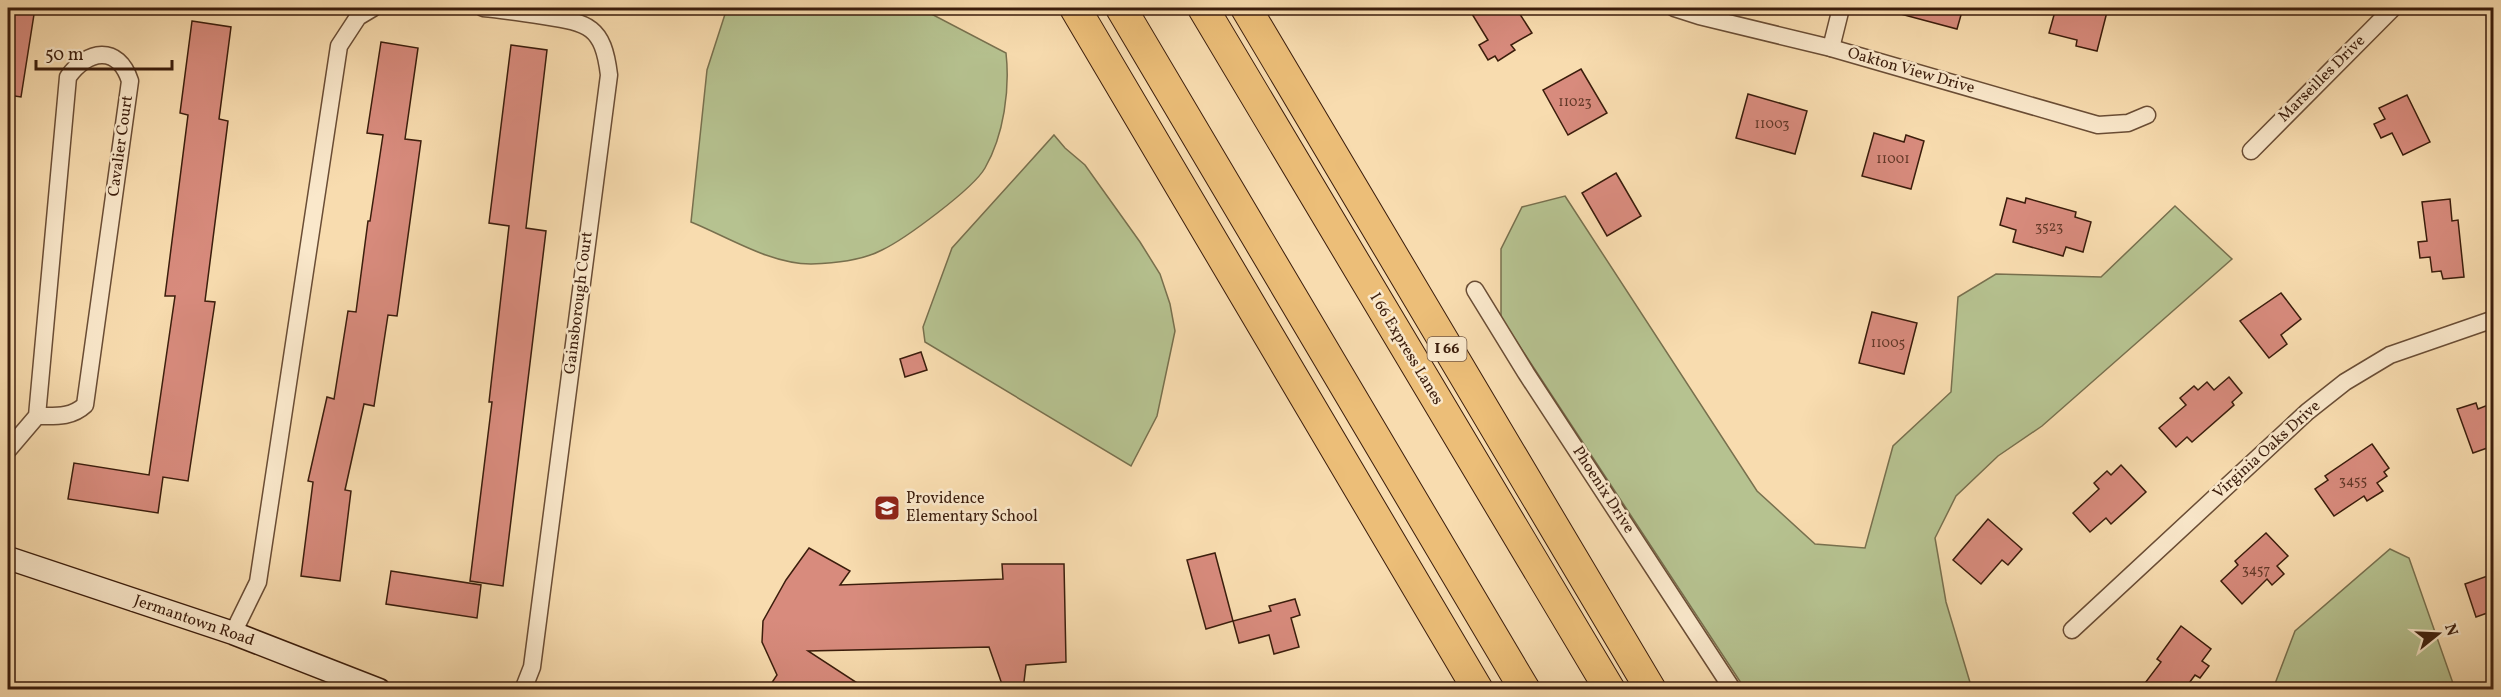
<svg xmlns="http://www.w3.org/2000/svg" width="2501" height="697" font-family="Vollkorn,serif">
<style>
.green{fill:#b6c290;stroke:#78704e;stroke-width:1.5}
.building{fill:#d88b7d;stroke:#3b1d0c;stroke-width:1.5}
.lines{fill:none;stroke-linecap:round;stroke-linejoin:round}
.minor-casing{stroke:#6a4d35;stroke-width:19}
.secondary-casing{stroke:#3b1d0c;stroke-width:25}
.motorway-casing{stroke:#3b1d0c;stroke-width:32}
.minor{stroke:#fae8cb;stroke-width:16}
.secondary{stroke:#fae8cb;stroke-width:22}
.motorway{stroke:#ecbe78;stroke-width:30}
.labels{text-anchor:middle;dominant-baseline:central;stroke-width:5;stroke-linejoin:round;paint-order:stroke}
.number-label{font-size:14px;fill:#623828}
.shield{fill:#fae8cb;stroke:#745a45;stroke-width:1.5}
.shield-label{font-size:15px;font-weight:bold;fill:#3b1d0c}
.street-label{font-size:16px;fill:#3b1d0c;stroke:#fae8cb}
.poi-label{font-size:16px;fill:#3b1d0c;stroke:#fae8cb;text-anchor:start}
</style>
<rect width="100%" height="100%" fill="#f8dcaf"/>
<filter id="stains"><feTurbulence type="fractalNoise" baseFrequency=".00333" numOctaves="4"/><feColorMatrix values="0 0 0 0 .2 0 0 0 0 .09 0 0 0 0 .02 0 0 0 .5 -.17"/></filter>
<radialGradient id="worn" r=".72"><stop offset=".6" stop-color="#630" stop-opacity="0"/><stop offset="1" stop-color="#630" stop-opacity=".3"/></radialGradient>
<g class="green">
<path d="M727,8h193l86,45c4,36 -2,82 -21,115 -12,21 -80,71 -103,82 -21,11 -47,13 -71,14 -41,0 -83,-27 -120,-42l16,-152z"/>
<path d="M1054,135l11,13 20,17 55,77 20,32 10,30 5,27 -18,85 -26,50 -206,-124 -2,-15 29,-79z"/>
<path d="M1565,196l192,295 58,53 50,4 28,-102 58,-54 7,-95 38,-23 105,3 74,-71 57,53 -190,167 -44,30 -42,40 -21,42 11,64 26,87h-227l-244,-371v-69l21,-42z"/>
<path d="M2390,549l19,9 46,131h-182l22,-58z"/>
</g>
<g class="building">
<path d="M8,8h27l-14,89 -13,-2z"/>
<path d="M1482,8h34l16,25 -21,12 4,5 -17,11 -3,-5 -7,4 -9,-15 9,-5 -16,-26z"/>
<path d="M1894,8h69l-6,21 -64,-17z"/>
<path d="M2056,8h52l-11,43 -21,-5 1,-6 -28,-7z"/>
<path d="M192,21l39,6 -12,92 9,2 -23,180 10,1 -27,179 -25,-4 -5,36 -90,-14 6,-36 75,12 26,-179h-10l23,-181 -8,-2z"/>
<path d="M381,42l37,6 -13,91 16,2 -24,175 -9,-1 -14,91 -10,-2 -19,86 6,1 -11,90 -39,-5 12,-94 -5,-1 19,-84 7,2 14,-88 8,1 12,-91h2l13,-86 -16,-2z"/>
<path d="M511,45l36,5 -21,178 20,3 -43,355 -33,-5 22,-179h-3l20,-176 -20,-3z"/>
<path d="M1581,69l26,44 -39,22 -25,-45z"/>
<path d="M1748,94l59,17 -12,43 -59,-16z"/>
<path d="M2407,95l23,47 -27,13 -11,-22 -11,5 -7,-14 11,-5 -6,-11z"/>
<path d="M1874,133l30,9 2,-7 18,6 -13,48 -49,-13z"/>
<path d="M1616,173l25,43 -34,20 -25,-43z"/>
<path d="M2007,198l18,5 1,-5 50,14 -1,5 16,5 -8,30 -17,-5 -3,9 -50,-14 3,-12 -16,-5z"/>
<path d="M2450,199l2,22 6,-1 6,57 -21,2 -2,-8 -9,1 -2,-15 -10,1 -2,-16 9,-1 -5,-39z"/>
<path d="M2281,293l20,26 -20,16 6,9 -18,14 -29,-37z"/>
<path d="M1872,312l45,11 -13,51 -45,-11z"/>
<path d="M921,352l6,18 -22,7 -5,-18z"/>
<path d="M2229,377l13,16 -10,9 2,3 -42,37 -5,-5 -11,10 -17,-19 27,-23 -6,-7 14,-12 4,4 9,-8 7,8z"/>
<path d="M2476,403l2,6 15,-6v43l-20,7 -16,-44z"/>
<path d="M2372,444l17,24 -5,4 3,4 -10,7 6,8 -16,10 -3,-5 -30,20 -19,-27 13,-9 -3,-4z"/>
<path d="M2121,465l25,27 -35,32 -5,-6 -16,14 -17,-19 26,-24 -5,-6 13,-12 4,4z"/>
<path d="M1988,519l34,30 -14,16 -6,-5 -21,24 -28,-24z"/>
<path d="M2266,533l22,23 -11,10 7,8 -12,11 -5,-6 -25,25 -21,-23 17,-16 -3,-4z"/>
<path d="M809,548l41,23 -10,14 163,-6 -1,-15h62l2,98 -40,3 -3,25h-19l-15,-43 -181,4 60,39h-101l10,-15 -15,-33 1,-21 23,-41z"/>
<path d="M1215,553l18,68 -27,8 -19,-69z"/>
<path d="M391,571l90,14 -4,33 -91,-14z"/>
<path d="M2493,574v37l-17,6 -11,-33z"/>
<path d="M1295,599l5,16 -9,3 8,29 -25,7 -5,-19 -30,8 -6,-22 38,-10 -2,-5z"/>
<path d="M2181,626l30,23 -9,12 7,5 -9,12 -5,-3 -11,15h-30l-9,-7 16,-21 -4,-3z"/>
</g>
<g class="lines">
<g class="minor-casing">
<g id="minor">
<path d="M483,8c21,2 41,5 61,8 45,7 59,10 65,59l-77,592 -9,23"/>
<path d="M1674,8l25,8 132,32 267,77 30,-2 19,-8"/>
<path d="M1831,48l10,-40"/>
<path d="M2251,151l142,-143"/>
<path d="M1475,290l51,83 207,317"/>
<path d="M8,450l29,-34 31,-339c19,-27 50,-33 62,4l-45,324c-14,13 -30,11 -48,11"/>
<path d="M2072,630l235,-218 38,-30 45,-27 104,-36"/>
<path d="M233,633l25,-51 81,-536 19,-29 15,-9"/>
</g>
</g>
<g class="secondary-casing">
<path id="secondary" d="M8,558l225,75 146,57"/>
</g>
<g class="motorway-casing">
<g id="motorway">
<path d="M1075,8l403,682"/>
<path d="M1121,8l404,682"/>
<path d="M1203,8l407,682"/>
<path d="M1246,8l405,682"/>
</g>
</g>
<use href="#minor" class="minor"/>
<use href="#secondary" class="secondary"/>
<use href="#motorway" class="motorway"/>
</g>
<defs>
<g id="school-square" transform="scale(1.35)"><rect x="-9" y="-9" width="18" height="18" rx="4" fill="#8f2418" stroke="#fae8cb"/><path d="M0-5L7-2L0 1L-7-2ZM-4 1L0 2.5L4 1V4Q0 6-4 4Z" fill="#fff"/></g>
</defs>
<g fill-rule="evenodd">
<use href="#school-square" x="887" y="508"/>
</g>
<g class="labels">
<g class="number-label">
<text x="1575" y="102">11023</text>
<text x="1772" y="124">11003</text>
<text x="1893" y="159">11001</text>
<text x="2049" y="227">3523</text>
<text x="1888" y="343">11005</text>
<text x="2353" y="481">3455</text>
<text x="2256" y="570">3457</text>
</g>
<rect class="shield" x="1427.5" y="337" width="39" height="24" rx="4.5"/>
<g class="shield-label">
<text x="1447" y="349">I 66</text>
</g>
<g class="street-label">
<text transform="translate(1911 71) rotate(16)">Oakton View Drive</text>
<text transform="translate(2322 79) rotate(-45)">Marseilles Drive</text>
<text transform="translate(121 146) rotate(-82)">Cavalier Court</text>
<text transform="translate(579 303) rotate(-83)">Gainsborough Court</text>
<text transform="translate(1406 349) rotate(59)">I 66 Express Lanes</text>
<text transform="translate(2267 450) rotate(-42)">Virginia Oaks Drive</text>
<text transform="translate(1603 490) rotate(57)">Phoenix Drive</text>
<text transform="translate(194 621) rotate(19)">Jermantown Road</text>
</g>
<g class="poi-label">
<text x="906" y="499">Providence<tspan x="906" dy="18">Elementary School</tspan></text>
</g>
</g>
<rect width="2501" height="697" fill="none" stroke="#f8dcaf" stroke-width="30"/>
<rect x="9" y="9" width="2483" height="679" fill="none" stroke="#3b1d0c" stroke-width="3"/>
<rect x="15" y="15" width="2471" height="667" fill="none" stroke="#3b1d0c" stroke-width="1.5"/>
<g transform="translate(2438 634) rotate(72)" stroke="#fae8cb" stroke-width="4.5" paint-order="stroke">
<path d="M0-4.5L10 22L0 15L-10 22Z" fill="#3b1d0c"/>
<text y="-9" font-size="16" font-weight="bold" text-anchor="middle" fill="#3b1d0c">N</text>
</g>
<path d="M36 60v9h136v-9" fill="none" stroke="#3b1d0c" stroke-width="3"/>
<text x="45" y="60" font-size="18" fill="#3b1d0c" stroke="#fae8cb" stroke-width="4.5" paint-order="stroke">50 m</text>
<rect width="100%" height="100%" filter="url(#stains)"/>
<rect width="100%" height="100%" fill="url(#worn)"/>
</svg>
